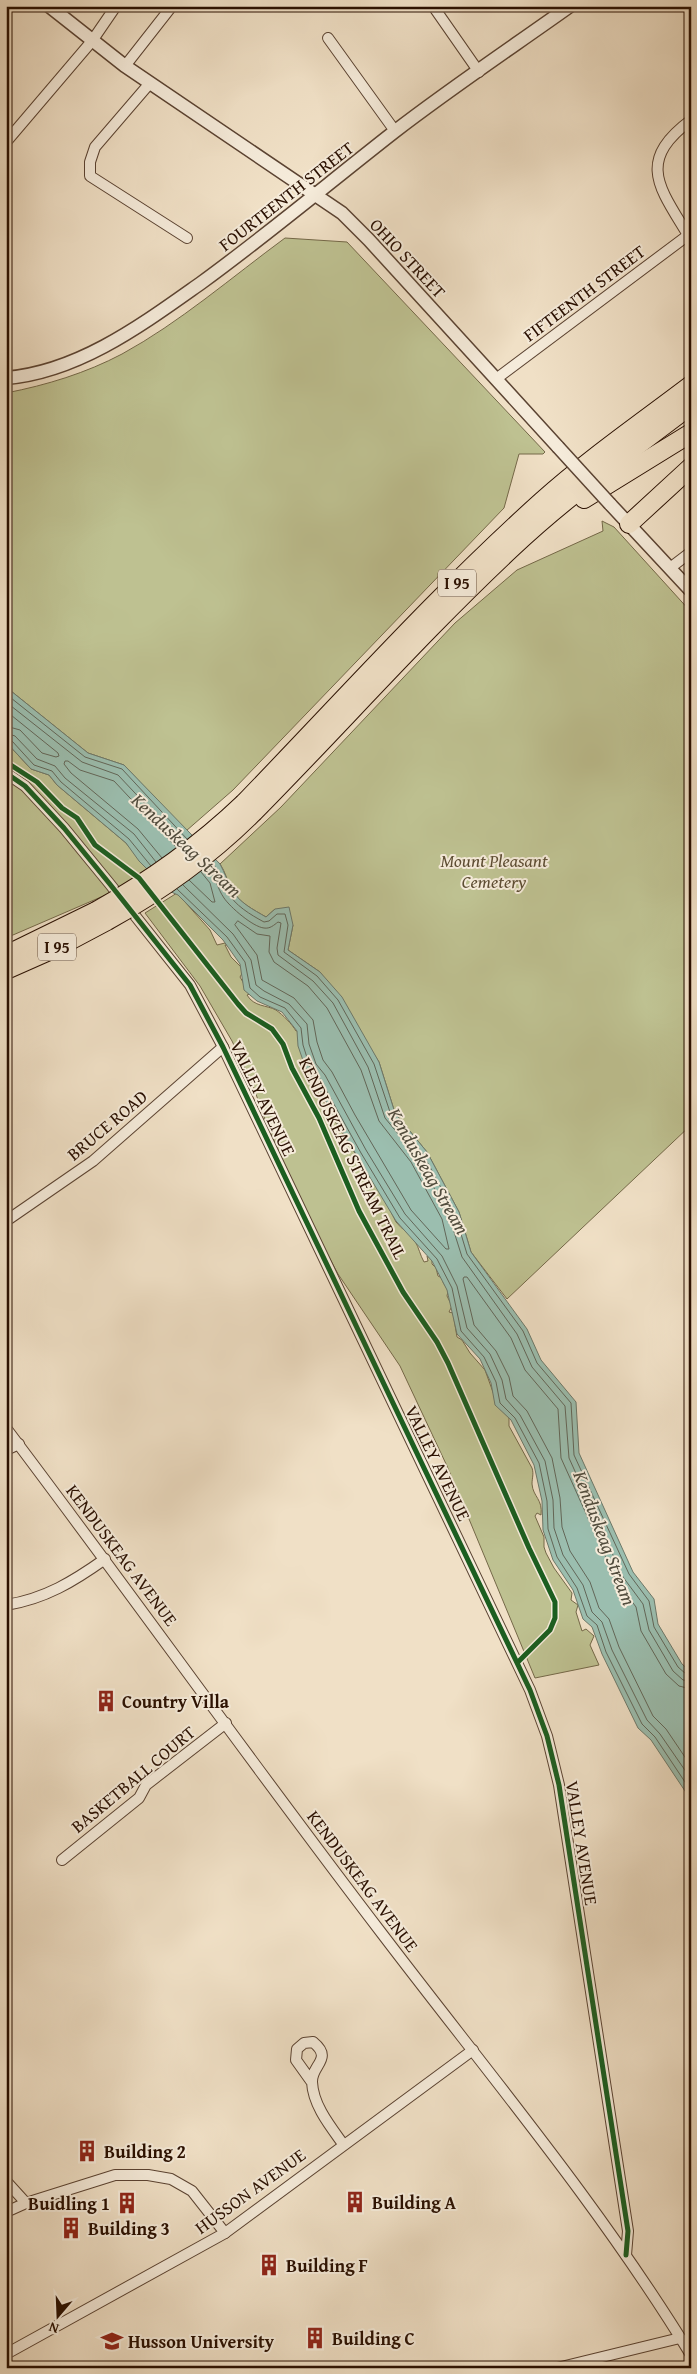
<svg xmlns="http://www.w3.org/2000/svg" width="697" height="2374" font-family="'Gentium Book Plus',serif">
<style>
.green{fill:#bec191;stroke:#746848}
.water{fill:#9bbeaf;stroke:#6d7869}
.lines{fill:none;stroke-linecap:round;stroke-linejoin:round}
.shore{stroke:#626658;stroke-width:1}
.minor-casing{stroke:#5b4332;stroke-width:12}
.tertiary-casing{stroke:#5b4332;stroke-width:15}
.motorway-casing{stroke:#290f00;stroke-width:20}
.minor{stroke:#f5ebda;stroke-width:10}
.tertiary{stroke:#f5ebda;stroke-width:12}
.motorway{stroke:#f0e0c6;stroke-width:18}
.tertiary-bridge-casing{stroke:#5b4332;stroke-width:15;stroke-linecap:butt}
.motorway-bridge-casing{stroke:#290f00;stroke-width:20;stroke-linecap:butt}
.tertiary-bridge{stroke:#f5ebda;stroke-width:12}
.motorway-bridge{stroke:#f0e0c6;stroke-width:18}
.cycleway-casing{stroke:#f5ebda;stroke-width:8}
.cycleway{stroke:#1b5e20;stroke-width:5}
.labels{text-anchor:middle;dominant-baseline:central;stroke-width:4;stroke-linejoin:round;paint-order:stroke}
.shield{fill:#f5ebda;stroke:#665141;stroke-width:1}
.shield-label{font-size:16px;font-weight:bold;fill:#290f00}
.street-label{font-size:18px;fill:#290f00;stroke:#f5ebda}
.park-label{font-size:18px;font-style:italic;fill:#5d4d33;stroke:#f5ebda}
.poi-label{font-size:18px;font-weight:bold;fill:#290f00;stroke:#f5ebda;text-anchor:start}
.water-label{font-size:19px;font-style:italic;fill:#514c3d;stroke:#f5ebda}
</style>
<rect width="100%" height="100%" fill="#f0e0c6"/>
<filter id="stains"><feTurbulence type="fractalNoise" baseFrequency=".004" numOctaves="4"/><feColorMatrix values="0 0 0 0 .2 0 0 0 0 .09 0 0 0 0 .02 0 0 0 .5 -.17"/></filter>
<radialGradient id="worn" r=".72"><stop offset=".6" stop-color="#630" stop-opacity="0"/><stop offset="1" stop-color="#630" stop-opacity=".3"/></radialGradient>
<g class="green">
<path d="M285,238l62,4 198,210 -2,2h-24l-15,54 -271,282 -47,41 -62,-66 -36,-12 -82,-66v-294c41,-8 80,-20 116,-39 57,-31 110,-77 163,-116z"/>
<path d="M602,521l12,6 77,85v513l-184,174 -36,-47 -12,-40 -32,-60 -32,-39 -16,-51 -59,-90 -32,-22 5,-25 -18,-16 -9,8c-12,-7 -28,-15 -34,-27 -5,-9 -6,-17 -12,-26l61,-57 174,-184 62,-53 86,-39z"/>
<path d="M6,742l25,27 18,6 8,10 69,58 22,27 -40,24 -102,44z"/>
<path d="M177,893l33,37 7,15 8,-2 2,2h-2l6,12 13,13 -4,7 10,17 -3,1c7,12 20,10 29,15 7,5 16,14 20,21l4,-1 9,37c-3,15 61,109 73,127 6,9 9,19 14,28 5,7 14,11 19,19 4,7 5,14 9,21l4,-1 -1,-5 5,3v5l4,4 2,8 6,3 -1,3 5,9 -1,5 5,10 -3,6 4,1 4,24 5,3 8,13 15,17 13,36 11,12v8l23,42c2,6 0,10 0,16 1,13 11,15 9,31l-4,-2 -2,3 9,21v10l2,6 8,15 18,25 -1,7 7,5 -2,7 6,19 4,-2 8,7 -4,9 9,20 -64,13 -88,-212 -47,-100 -62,-92 -31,-58 -40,-91 -15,-42 -20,-42 -32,-55 -55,-73z"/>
</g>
<path class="water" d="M6,687l82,66 36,12 96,99c5,9 7,17 12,25 6,13 22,21 34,28l9,-8 14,-2 4,18 -5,25 32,22 22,25 37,65 16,51 32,39 32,60 12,40 56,77 14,31 35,42 3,51 54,119 21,27 4,25 24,40 9,8v128l-40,-60 -13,-12 -36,-74 -10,-27 -9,-8 -10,-29 -20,-30 -10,-30 -1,-29 -8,-36 -23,-45 -16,-15 -4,-22 -11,-24 -23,-25 -10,-44 -15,-29 -36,-40 -58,-97 -23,-43 -9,-12 -8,-23 -1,-15 -15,-19 -25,-11 -13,-11 -4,-26 -17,-24 -45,-45 -9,-4 -30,-30 -13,-18 -69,-58 -8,-10 -18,-6 -25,-27z"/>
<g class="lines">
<g class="shore">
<path d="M6,694l79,63 37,12 65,70"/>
<path d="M6,702l76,60 36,13 64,68"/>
<path d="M6,711l52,42 1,3 -3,1 -14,-4 -22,-23 -14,-4"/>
<path d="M6,733l9,3 22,23 18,7 10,12 69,56 22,28"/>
<path d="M6,739l6,2 22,24 18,6 9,11 68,57 22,27"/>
<path d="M162,858l-24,-29 -67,-56 -7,-9 1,-3h3l12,9 34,11 62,66"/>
<path d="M212,863c8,9 10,18 15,28 7,14 24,24 37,31l5,-1 8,-7h8l3,11 -4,27 33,24 21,24 36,64 17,51 32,39 32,60 12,40 56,77 14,32 34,40 3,52 55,119 20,27 5,26 24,40 8,7 5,1"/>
<path d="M207,867c9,10 10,21 17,31 6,9 29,29 40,30 6,1 10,-3 14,-6l3,1 -4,25 1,7 35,26 20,22 35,64 17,51 33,40 31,58 13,41 55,77 15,33 33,39 4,52 54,119 20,27 6,26 24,41 10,9 8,1"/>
<path d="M189,880l23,22h3l-5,-19 -9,-11"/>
<path d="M183,885l50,49 18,26 5,25 8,6 25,13 18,20 2,20 7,20 9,11 41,75 39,64 37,42 15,30 10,42 23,26 12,26 4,19 14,16 25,46 8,39 1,28 9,27 20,30 9,27 10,10 10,28 35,70 13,14 31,45"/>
<path d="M177,889l50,48 18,25 5,26 10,9 25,11 16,20 2,17 7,22 10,12 41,74 39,65 37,41 15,29 9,43 23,26 12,25 4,21 15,15 24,45 8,38 1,28 9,28 20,31 10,28 10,9 9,27 36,72 13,13 36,54"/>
<path d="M238,921l19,13 13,2 -1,16 5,10 34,24 19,22 34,62 18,51 32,41 31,57 7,30h-3l-35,-39 -56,-95 -23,-43 -9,-12 -6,-18 -4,-22 -19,-22 -32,-18 -5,-25 -22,-30z"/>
<path d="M691,1689l-12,-3 -13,-12 -25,-43 -5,-24 -20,-27 -55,-122 -3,-49 -33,-39 -14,-32 -44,-61h-3l-1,2 11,46 22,26 13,26 4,19 14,15 25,47 8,40 2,29 8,24 20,31 9,26 10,11 10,28 34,69 13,13 25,37"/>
</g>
<g class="minor-casing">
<g id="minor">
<path d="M433,6l46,66"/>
<path d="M328,38l67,93"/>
<path d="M125,66l47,-60"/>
<path d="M150,83l-55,64 -5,15v14l97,62"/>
<path d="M6,142l86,-101 24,-35"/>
<path d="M688,235c-29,-48 -52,-74 3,-115"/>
<path d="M496,379l195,-146"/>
<path d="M670,568l21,-16"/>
<path d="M6,773l19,13 39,42 45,55 81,102 33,62 307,643 17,46 12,49 69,446 -2,24"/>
<path d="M6,1221l87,-60 130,-114"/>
<path d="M6,1428c127,168 249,340 377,507 105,138 217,271 308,420"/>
<path d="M6,1450l13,-6"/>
<path d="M6,1605c39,-6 68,-24 99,-46"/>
<path d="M62,1860l77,-62 7,-13 80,-62"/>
<path d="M311,2081l-15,-21 1,-11 7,-6 9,-1c21,17 -2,23 -1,40 1,23 18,44 31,62"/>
<path d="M6,2181l20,22"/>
<path d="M6,2212l20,-9 89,-28h33l23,4 21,12 33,42"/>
<path d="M6,2354l219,-121 248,-183"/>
<path d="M557,2368l123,-30"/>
</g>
</g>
<g class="tertiary-casing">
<g id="tertiary">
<path d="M49,6l76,60 217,147 27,27 189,207"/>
<path d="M6,378c73,-6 137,-54 195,-95 66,-48 129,-101 193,-151 57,-44 117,-84 176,-126"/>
<path d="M610,504l81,87"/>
</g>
</g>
<g class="motorway-casing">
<g id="motorway">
<path d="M584,499l107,-66"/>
<path d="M629,524l62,-57"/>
<path d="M244,803c98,-101 192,-207 298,-302 47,-42 99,-78 149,-116"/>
<path d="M254,812c87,-88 169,-181 259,-265 55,-52 118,-96 178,-142"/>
<path d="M6,955l90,-44"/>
<path d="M6,970l52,-23 49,-26"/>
</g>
</g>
<use href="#minor" class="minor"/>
<use href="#tertiary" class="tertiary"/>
<use href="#motorway" class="motorway"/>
<g class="tertiary-bridge-casing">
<path id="tertiary-bridge" d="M558,447l52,57"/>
</g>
<g class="motorway-bridge-casing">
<g id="motorway-bridge">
<path d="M96,911c54,-30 103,-65 148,-108"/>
<path d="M107,921c54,-30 103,-65 147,-109"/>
</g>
</g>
<use href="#tertiary-bridge" class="tertiary-bridge"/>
<use href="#motorway-bridge" class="motorway-bridge"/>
<g class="cycleway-casing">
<g id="cycleway">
<path d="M6,762l31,20 25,26 15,10 18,27 44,33 99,126 8,9 26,16 11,15 9,24 27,50 40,93 44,81 34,50 11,21 81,185 26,54v16l-5,12 -32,32"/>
<path d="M6,773l19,13 39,42 45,55 81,102 33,62 307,643 17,46 12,49 69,446 -2,24"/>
</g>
</g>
<use href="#cycleway" class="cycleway"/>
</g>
<defs>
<g id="building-bare" transform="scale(1.725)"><path d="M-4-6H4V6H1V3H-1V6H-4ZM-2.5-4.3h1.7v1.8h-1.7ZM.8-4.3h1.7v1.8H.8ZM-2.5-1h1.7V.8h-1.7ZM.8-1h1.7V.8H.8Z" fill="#8f2418" stroke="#f5ebda" stroke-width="2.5" paint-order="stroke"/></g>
<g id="university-bare" transform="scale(1.725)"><path d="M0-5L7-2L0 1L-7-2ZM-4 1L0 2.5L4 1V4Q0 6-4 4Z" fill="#8f2418" stroke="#f5ebda" stroke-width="2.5" paint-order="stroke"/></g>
</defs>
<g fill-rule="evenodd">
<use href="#building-bare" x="106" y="1701"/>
<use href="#building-bare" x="87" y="2151"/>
<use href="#building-bare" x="355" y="2202"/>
<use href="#building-bare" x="127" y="2203"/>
<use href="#building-bare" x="71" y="2228"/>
<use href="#building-bare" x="269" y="2265"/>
<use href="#building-bare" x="315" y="2338"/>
<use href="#university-bare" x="112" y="2341"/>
</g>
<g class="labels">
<g class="shield">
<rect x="438" y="569.5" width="38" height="27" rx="4"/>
<rect x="38" y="933.5" width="38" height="27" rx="4"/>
</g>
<g class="shield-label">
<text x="457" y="583">I 95</text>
<text x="57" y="947">I 95</text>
</g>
<g class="street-label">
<text transform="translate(286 196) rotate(-38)">FOURTEENTH STREET</text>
<text transform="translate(408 258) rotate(47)">OHIO STREET</text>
<text transform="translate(584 293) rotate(-37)">FIFTEENTH STREET</text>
<text transform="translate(263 1098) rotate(64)">VALLEY AVENUE</text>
<text transform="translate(107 1125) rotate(-40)">BRUCE ROAD</text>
<text transform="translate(353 1158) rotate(64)">KENDUSKEAG STREAM TRAIL</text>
<text transform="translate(438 1463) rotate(64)">VALLEY AVENUE</text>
<text transform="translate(122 1555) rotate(53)">KENDUSKEAG AVENUE</text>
<text transform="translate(133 1779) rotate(-40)">BASKETBALL COURT</text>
<text transform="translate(582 1843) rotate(81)">VALLEY AVENUE</text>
<text transform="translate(363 1881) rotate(53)">KENDUSKEAG AVENUE</text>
<text transform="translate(250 2191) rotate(-36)">HUSSON AVENUE</text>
</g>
<g class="park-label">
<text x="494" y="860">Mount Pleasant<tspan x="494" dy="21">Cemetery</tspan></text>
</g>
<g class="poi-label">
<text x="122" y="1701">Country Villa</text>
<text x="104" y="2151">Building 2</text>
<text x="372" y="2202">Building A</text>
<text x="110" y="2203" text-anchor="end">Buidling 1</text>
<text x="88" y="2228">Building 3</text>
<text x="286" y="2265">Building F</text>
<text x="332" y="2338">Building C</text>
<text x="128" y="2341">Husson University</text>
</g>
<g class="water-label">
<text transform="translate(187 845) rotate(43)">Kenduskeag Stream</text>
<text transform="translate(429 1171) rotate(60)">Kenduskeag Stream</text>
<text transform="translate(605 1538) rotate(69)">Kenduskeag Stream</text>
</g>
</g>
<rect width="697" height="2374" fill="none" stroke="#f0e0c6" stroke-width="25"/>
<rect x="8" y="8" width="682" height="2359" fill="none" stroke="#290f00" stroke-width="2.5"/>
<rect x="12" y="12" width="672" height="2349" fill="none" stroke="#290f00"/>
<g transform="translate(58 2316) rotate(199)" stroke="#f5ebda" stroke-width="4" paint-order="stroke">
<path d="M0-4L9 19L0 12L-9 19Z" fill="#290f00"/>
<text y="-8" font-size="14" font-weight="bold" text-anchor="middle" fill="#290f00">N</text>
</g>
<rect width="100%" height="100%" filter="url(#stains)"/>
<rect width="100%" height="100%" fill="url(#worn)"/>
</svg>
